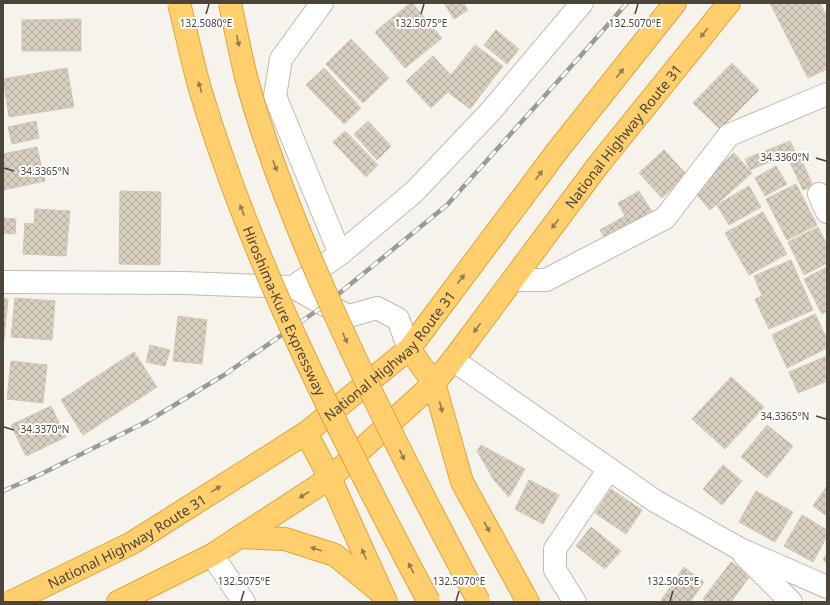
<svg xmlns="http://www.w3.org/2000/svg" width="830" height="605" font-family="'Noto Sans',sans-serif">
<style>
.building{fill:url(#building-cross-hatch);stroke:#d3c7b4}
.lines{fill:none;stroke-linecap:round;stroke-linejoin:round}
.minor-casing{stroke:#c2bbae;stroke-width:24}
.highway-casing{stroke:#e0a43c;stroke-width:24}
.minor{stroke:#fff;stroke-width:22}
.highway{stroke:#ffcf6e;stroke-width:22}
.rail-casing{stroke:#9a9a9a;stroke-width:4.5}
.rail{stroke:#fff;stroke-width:3;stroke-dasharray:9;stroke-linecap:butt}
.highway-bridge-casing{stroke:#e0a43c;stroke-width:24;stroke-linecap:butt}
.highway-bridge{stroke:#ffcf6e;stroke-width:22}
.oneway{fill:#937c4e}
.ticks{fill:none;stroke:#4b4439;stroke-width:1.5}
.labels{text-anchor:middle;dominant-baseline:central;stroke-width:4;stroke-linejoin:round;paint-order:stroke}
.street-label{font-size:14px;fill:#4b4439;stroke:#fff}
.ticks-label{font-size:10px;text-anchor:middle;fill:#4b4439;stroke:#fff;stroke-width:4;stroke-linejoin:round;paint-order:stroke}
</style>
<defs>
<pattern id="building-cross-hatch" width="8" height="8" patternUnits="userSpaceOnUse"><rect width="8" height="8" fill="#d8cfc1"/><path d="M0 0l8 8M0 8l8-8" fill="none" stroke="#b1aa9e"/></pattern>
</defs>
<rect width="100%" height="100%" fill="#f6f3ec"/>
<g class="building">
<path d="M410,3h2l30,35 -37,30 -30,-36z"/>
<path d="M444,3h19l5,7 -14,9z"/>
<path d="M770,3h50l7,14v52l-19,9z"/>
<path d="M81,19v32h-59v-31z"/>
<path d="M496,30l23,19 -12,15 -23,-19z"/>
<path d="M351,39l38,39 -26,25 -37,-39z"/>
<path d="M475,45l28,21 -33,43 -22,-17 -17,16 -25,-27 27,-25 18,19z"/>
<path d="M732,63l27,27 -39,39 -27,-26z"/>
<path d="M67,68l7,39 -65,10 -6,-38z"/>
<path d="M324,68l37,40 -17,16 -38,-39z"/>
<path d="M36,121l3,17 -27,6 -4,-17z"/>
<path d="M368,121l23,25 -14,14 -23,-26z"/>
<path d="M345,131l33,34 -12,12 -33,-35z"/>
<path d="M790,141l5,10 -45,19 -5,-11z"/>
<path d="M37,147l8,34 -42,9v-36z"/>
<path d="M664,150l23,25 -25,23 -23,-25z"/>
<path d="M734,153l18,20 -42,37 -17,-20z"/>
<path d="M799,154l14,32 -10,4 -15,-32z"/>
<path d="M776,166l11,18 -22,12 -10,-18z"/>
<path d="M796,184l21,41 -30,15 -21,-41z"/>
<path d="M749,186l12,21 -32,18 -12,-20z"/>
<path d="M120,191l41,1 -1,73 -41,-1z"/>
<path d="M639,191l16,26 -47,27 -8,-14 25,-14 -7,-13z"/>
<path d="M35,209l35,2 -4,45 -43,-2 2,-31 9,1z"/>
<path d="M763,212l24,42 -38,21 -24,-42z"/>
<path d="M3,218l13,1 -1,15 -12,-1z"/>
<path d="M818,227l9,18v18l-23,12 -16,-33z"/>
<path d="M791,260l22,50 -44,19 -14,-30 7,-3 -8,-20z"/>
<path d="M827,267v44l-5,3 -18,-35z"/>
<path d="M3,298l5,1 -5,49z"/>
<path d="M15,298l40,3 -3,39 -41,-3z"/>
<path d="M815,314l12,25v9l-40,20 -15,-33z"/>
<path d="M178,316l29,4 -5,44 -29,-3z"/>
<path d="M150,345l20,5 -5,16 -19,-4z"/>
<path d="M134,352l23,35 -74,48 -22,-35z"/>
<path d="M827,356v25l-29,12 -9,-21z"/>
<path d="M11,361l36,4 -4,38 -36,-4z"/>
<path d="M731,377l33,30 -39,42 -33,-30z"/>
<path d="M51,406l15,31 -40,19 -15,-31z"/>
<path d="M767,425l26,21 -26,32 -26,-21z"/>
<path d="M481,445l44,24 -16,28 -15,-17 -17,-29z"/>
<path d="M723,465l19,16 -20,24 -19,-16z"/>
<path d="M529,480l30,15 -16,29 -28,-15z"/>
<path d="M827,486v30l-14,-10z"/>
<path d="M611,489l31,21 -16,24 -31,-21z"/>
<path d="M756,491l37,21 -18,30 -36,-20z"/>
<path d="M802,515l25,15v6l-14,26 -29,-16z"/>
<path d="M591,527l30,24 -16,18 -29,-23z"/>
<path d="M827,553v10l-4,-3z"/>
<path d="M731,562l19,14 -19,26h-23l-5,-3z"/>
<path d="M684,567l20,15 -14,20h-30z"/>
</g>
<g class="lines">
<g class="minor-casing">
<g id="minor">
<path d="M322,3l-41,56 -6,37 65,158"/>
<path d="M819,194l8,18"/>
<path d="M513,280h33l119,-62 64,-83 98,-41"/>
<path d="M3,282l181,1 109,4 47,-33 74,-62 76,-80 92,-109"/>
<path d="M293,287l32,18 24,11 28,-8 21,11 11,30"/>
<path d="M453,360l202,141 85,48 87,38"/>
<path d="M212,555l32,47"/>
<path d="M745,556l46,46"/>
<path d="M575,602l-20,-32v-21l54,-80"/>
</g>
</g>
<g class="highway-casing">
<g id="highway">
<path d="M409,349l25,34 28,99 66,120"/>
<path d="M306,433l24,45 56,124"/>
<path d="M239,537l46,2 50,16 44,36"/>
<path id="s1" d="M11,602l121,-59 174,-110 103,-84 149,-199 117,-147"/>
<path id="s2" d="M118,602l94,-47 118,-77 104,-95 19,-23 146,-196 130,-161"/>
</g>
</g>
<use href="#minor" class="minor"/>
<use href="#highway" class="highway"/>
<g class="rail-casing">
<path id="rail" d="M3,491l34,-15 111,-55 76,-46 101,-70 122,-100 137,-153 43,-49"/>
</g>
<use href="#rail" class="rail"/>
<g class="highway-bridge-casing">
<g id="highway-bridge">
<path id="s3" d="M179,3c7,28 13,58 21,86 54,180 141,348 229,513"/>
<path d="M230,3c5,24 10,49 16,74 20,74 49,147 80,217 46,105 99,207 153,308"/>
</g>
</g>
<use href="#highway-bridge" class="highway-bridge"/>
</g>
<defs><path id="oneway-solid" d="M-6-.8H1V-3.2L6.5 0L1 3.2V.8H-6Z"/></defs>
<g class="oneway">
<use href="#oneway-solid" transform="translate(704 33) rotate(129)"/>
<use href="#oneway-solid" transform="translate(238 41) rotate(78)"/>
<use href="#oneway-solid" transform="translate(620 73) rotate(-51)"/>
<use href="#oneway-solid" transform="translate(200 87) rotate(-106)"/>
<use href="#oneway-solid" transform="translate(275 166) rotate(70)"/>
<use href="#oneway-solid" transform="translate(539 175) rotate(-53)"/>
<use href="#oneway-solid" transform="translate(242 210) rotate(-111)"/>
<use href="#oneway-solid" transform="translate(555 224) rotate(127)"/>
<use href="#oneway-solid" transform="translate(461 279) rotate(-53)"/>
<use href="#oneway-solid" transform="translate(477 328) rotate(127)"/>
<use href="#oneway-solid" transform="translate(345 338) rotate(66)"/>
<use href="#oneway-solid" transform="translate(441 407) rotate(75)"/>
<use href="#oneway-solid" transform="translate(402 455) rotate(64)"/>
<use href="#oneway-solid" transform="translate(216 489) rotate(-32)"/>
<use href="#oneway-solid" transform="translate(304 495) rotate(147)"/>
<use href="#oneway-solid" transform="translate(487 527) rotate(61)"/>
<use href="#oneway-solid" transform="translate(316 549) rotate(-162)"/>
<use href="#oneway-solid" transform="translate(364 554) rotate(-114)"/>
<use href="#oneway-solid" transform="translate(411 568) rotate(-118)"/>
</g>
<path class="ticks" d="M206,14l3,-10M421,14l3,-10M635,14l3,-10M816,158l10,3M4,168l10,3M816,416l10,3M4,427l10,3M241,601l3,-10M456,601l3,-10M670,601l3,-10"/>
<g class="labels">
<g class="street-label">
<text stroke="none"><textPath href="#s2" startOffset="698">National Highway Route 31</textPath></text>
<text stroke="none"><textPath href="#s3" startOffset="326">Hiroshima-Kure Expressway</textPath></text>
<text stroke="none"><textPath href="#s1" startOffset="455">National Highway Route 31</textPath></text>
<text stroke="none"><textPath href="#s1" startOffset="131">National Highway Route 31</textPath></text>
</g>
</g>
<g class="ticks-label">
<text x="206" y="27">132.5080°E</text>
<text x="421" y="27">132.5075°E</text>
<text x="635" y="27">132.5070°E</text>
<text x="785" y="161">34.3360°N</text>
<text x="45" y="175">34.3365°N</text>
<text x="785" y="420">34.3365°N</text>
<text x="45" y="433">34.3370°N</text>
<text x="244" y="585">132.5075°E</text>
<text x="459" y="585">132.5070°E</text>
<text x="673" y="585">132.5065°E</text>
</g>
<rect width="830" height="605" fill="none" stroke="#4b4439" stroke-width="8"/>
</svg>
